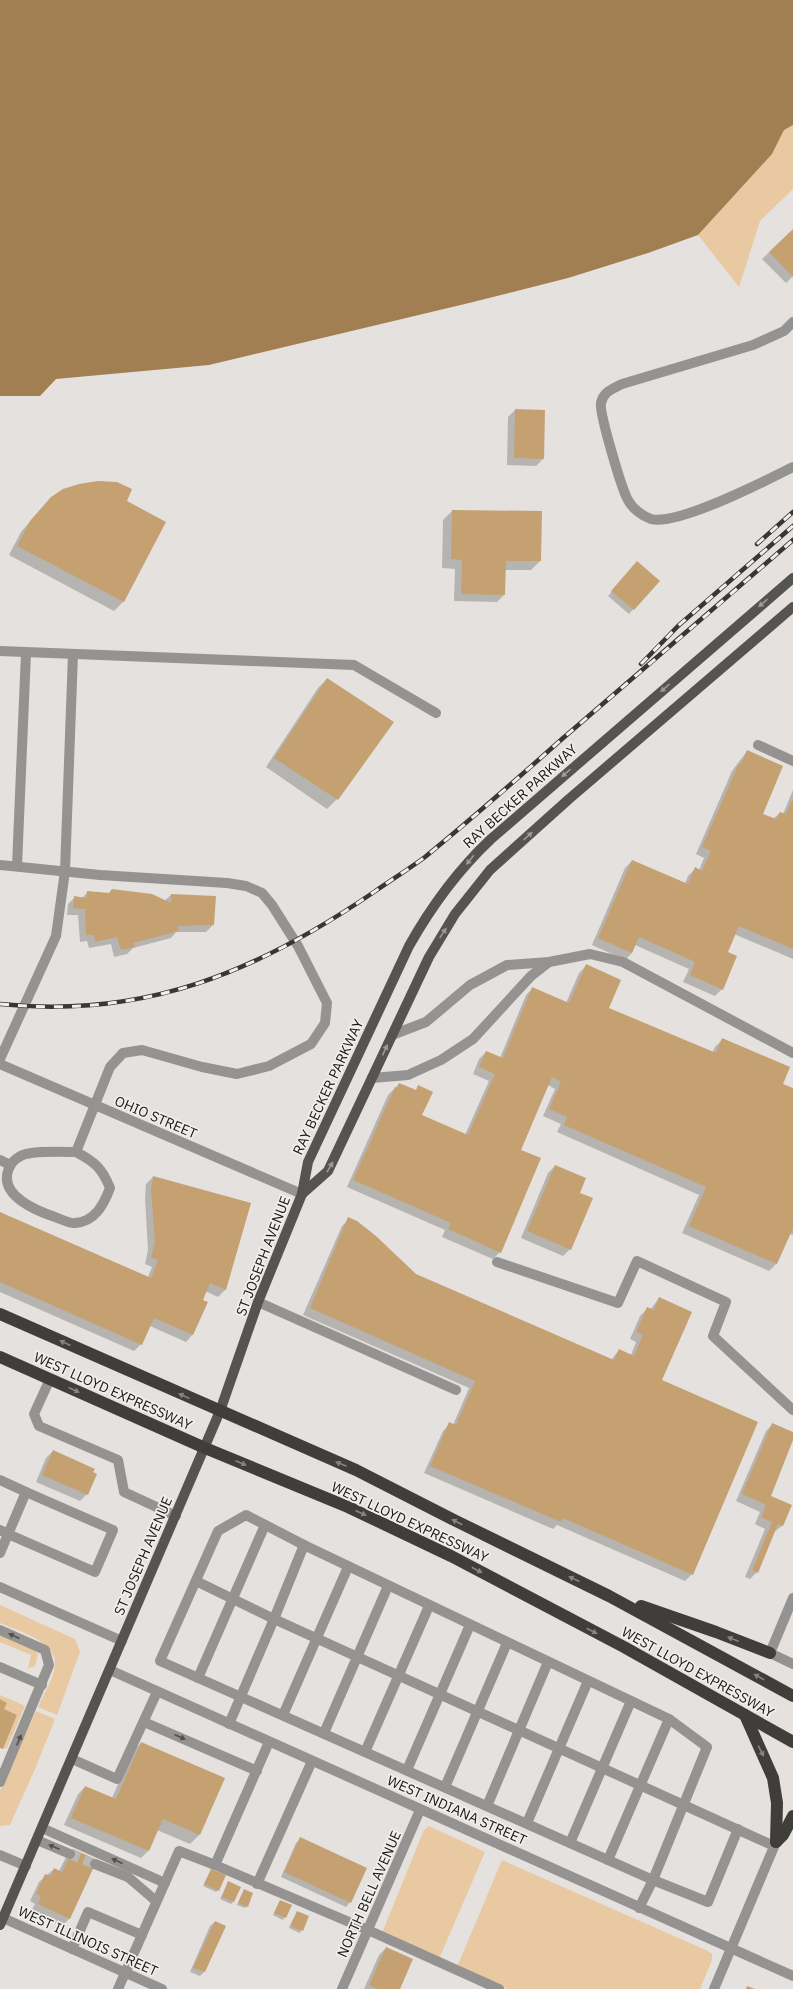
<svg xmlns="http://www.w3.org/2000/svg" width="793" height="1989" font-family="'IBM Plex Sans',sans-serif">
<style>
.green{fill:#e8c9a1}
.water{fill:#a17f52}
.shadow{fill:#0003}
.building{fill:#c5a172}
.lines{fill:none;stroke-linecap:round;stroke-linejoin:round}
.minor-tunnel{stroke:#bbb9b6;stroke-width:10;stroke-dasharray:10 5;stroke-linecap:butt}
.minor{stroke:#949392;stroke-width:10}
.major{stroke:#565452;stroke-width:10}
.highway{stroke:#403e3b;stroke-width:12}
.rail-casing{stroke:#383735;stroke-width:4.5}
.rail{stroke:#f1eeeb;stroke-width:3;stroke-dasharray:9;stroke-linecap:butt}
.oneway{fill:#9c9997}
.oneway2{fill:#878481}
.oneway3{fill:#50504e}
.labels{text-anchor:middle;dominant-baseline:central;stroke-width:3.5;stroke-linejoin:round;paint-order:stroke}
.street-label{font-size:14px;fill:#191917;stroke:#f1eeeb}
</style>
<rect width="100%" height="100%" fill="#e4e1de"/>
<g class="green">
<path d="M793,125v64l-33,32 -21,66 -41,-52 74,-81 12,-24z"/>
<path d="M0,1605l75,34 5,13 -23,63 -19,-8c6,-14 17,-30 17,-44 1,-22 -39,-33 -55,-40z"/>
<path d="M0,1635l35,16 3,3 -3,12 -7,2 3,-13 -31,-13z"/>
<path d="M0,1695l25,11 -18,42 -4,1 14,-34 -13,-6 3,-6 -7,-4z"/>
<path d="M36,1711l19,8 -20,50 -25,56 -10,1v-35z"/>
<path d="M429,1826l56,26 -46,107 -57,-26 42,-103z"/>
<path d="M502,1860l206,91 4,3v6l-12,29h-193l-50,-22z"/>
</g>
<path class="water" d="M0,0h793v125l-9,5 -12,24 -74,81 -50,18 -80,25 -99,25 -260,62 -153,14 -16,17h-40z"/>
<g class="shadow">
<path d="M793,230v46l-7,7 -24,-24z"/>
<path d="M515,410l28,49 -7,7 -29,-1 1,-48z"/>
<path d="M126,501l-3,101 -9,9 -105,-56 12,-23 21,-24z"/>
<path d="M452,511l88,50 -9,9h-27v25l-7,7 -43,-1 1,-32 -13,-1 1,-48z"/>
<path d="M633,567l25,14 -29,33 -21,-18z"/>
<path d="M327,679l65,43 -55,77 -10,10 -61,-42 52,-79z"/>
<path d="M747,751l15,63 11,5 7,-6 3,1 10,-24v169l-59,-25 -8,18 -4,37 -7,7 -32,-14 6,-13 -54,-24 -3,8 -7,7 -33,-15 33,-77 7,-7 53,22 3,-7 7,-7 4,1 5,-12 -8,-4 36,-83z"/>
<path d="M88,892l76,9 7,-6 44,2 -2,28 -7,7h-30l-5,6 -38,10 -6,6 -13,3 -3,-13 -22,4 -2,-7 -7,1 -2,-27h-11l1,-11 7,-7 7,1z"/>
<path d="M586,966l21,43 105,44 3,-6 7,-7 60,44 11,5v146l-4,-1 -13,30 -7,7 -87,-38 17,-38 -142,-63 4,-8 -18,-8 12,-27 -7,-4 -28,66 -20,101 -7,7 -51,-22 3,-7 -98,-43 41,-92 11,-11 16,7 4,-4 2,29 44,19 24,-54 -16,-7 6,-15 7,-7 14,6 26,-63 7,-7 33,15 13,-30z"/>
<path d="M555,1166l23,27 -8,56 -7,7 -42,-18 27,-65z"/>
<path d="M153,1177l97,26 -25,87 -7,7 -13,-6 -12,43 -7,8 -36,-16 -9,18 -7,7 -134,-59v-79l148,64 4,-10 -7,-3 3,-14 -3,-52 1,-14z"/>
<path d="M349,1219l66,56 196,85 8,-10 12,5 5,-13 -6,-3 10,-23 7,-7 3,1 9,-12 2,83 31,193 -7,7 -128,-56 -4,4 -129,-56 19,-42 7,-7 3,1 16,-37 -166,-73 39,-89z"/>
<path d="M773,1424l20,9v4l-24,59 21,10 -8,20 -8,6 -17,40 -7,7 -5,-2 20,-48 -10,-5 5,-12 -24,-11 30,-70z"/>
<path d="M53,1451l34,43 -7,7 -44,-19 10,-24z"/>
<path d="M141,1743l83,36 -25,56 -9,9 -33,-14 -9,21 -7,7 -77,-33 14,-31 7,-7 27,11 20,-46z"/>
<path d="M301,1839l49,63 -4,5 -65,-30 15,-34z"/>
<path d="M73,1850l-4,69 -7,7 -31,-15 4,-7 -5,-3 9,-19 15,-13 5,2 7,-14z"/>
<path d="M211,1870l7,20 -2,2 -13,-6z"/>
<path d="M228,1882l5,20 -2,2 -11,-5z"/>
<path d="M244,1890l3,16 -2,2 -8,-3z"/>
<path d="M280,1901l11,5 -8,14 -10,-5z"/>
<path d="M297,1912l11,5 -8,16 -11,-5z"/>
<path d="M215,1922l10,4 -21,46 -4,4 -10,-4 20,-46z"/>
<path d="M386,1948l13,41h-35l15,-34z"/>
</g>
<g class="building">
<path d="M793,229v48l-24,-25z"/>
<path d="M515,409l30,1 -1,49 -30,-1z"/>
<path d="M98,481l19,1 15,7 -5,12 39,21 -42,80 -107,-56 13,-25 21,-24 12,-8 16,-5z"/>
<path d="M452,510l90,1 -1,50h-35l-1,34 -44,-1 1,-34 -11,-1z"/>
<path d="M637,561l23,20 -26,29 -23,-19z"/>
<path d="M327,678l67,44 -56,78 -64,-42z"/>
<path d="M747,750l36,16 -20,48 13,5 4,-7 6,2 7,-16v151l-54,-23 -11,26 9,4 -14,34 -33,-15 5,-13 -56,-25 -7,16 -34,-15 34,-78 56,24 7,-17 7,4 9,-20 -9,-4 37,-84 2,1z"/>
<path d="M112,889l40,5 19,9v-9l45,2 -2,29 -36,1 1,5 -46,12 2,4 -14,3 -4,-13 -22,5 -1,-7h-8l-1,-26 -12,-1 1,-12 12,2 1,-7 22,2z"/>
<path d="M586,964l35,16 -12,28 107,45 6,-15 68,29 -7,17 10,4v140l-16,36 -88,-38 17,-39 -142,-62 3,-8 -18,-8 12,-27 -9,-5 -31,73 20,8 -40,95 -53,-24 3,-6 -98,-43 42,-93 2,1 2,-5 17,7 2,-5 15,7 -11,23 46,20 27,-61 -16,-7 7,-16 17,7 29,-71 37,16z"/>
<path d="M555,1165l31,13 -6,15 13,5 -22,52 -44,-19z"/>
<path d="M153,1176l98,27 -25,87 -16,-7 -7,17 5,2 -15,33 -39,-17 -12,27 -142,-63v-70l151,66 7,-18 -7,-3 4,-14 -4,-53z"/>
<path d="M348,1217l9,4 19,15 40,38 198,86 5,-11 15,7 9,-21 -7,-3 11,-25 7,3 5,-13 33,15 -30,68 96,42 -65,153 -130,-57 -2,4 -131,-56 19,-44 7,3 19,-44 -165,-73z"/>
<path d="M772,1423l21,9v8l-22,56 21,9 -9,21 -5,-2 -20,49 -6,-3 20,-48 -11,-5 5,-12 -24,-11z"/>
<path d="M53,1450l42,19 -2,3 4,2 -9,21 -46,-20z"/>
<path d="M0,1699l7,4 -3,6 13,6 -14,34 -3,-1z"/>
<path d="M141,1742l84,36 -25,57 -37,-16 -14,32 -78,-33 14,-32 31,13z"/>
<path d="M300,1837l67,31 -16,35 -67,-31z"/>
<path d="M73,1849l24,11 -27,59 -32,-15 3,-8 -5,-2 9,-20 6,2 3,-8 8,4z"/>
<path d="M211,1869l15,6 -7,16 -15,-7z"/>
<path d="M228,1881l13,6 -7,15 -12,-5z"/>
<path d="M244,1889l9,4 -5,14 -10,-4z"/>
<path d="M280,1900l12,5 -6,13 -12,-5z"/>
<path d="M297,1911l12,5 -6,15 -13,-5z"/>
<path d="M215,1921l11,5 -21,46 -12,-4z"/>
<path d="M386,1947l27,12 -13,30h-22l-9,-4z"/>
<path d="M747,1986l8,3h-9z"/>
</g>
<g class="lines">
<path class="minor-tunnel" d="M70,1854l25,10"/>
<g class="minor">
<path d="M793,322l-9,9 -31,14 -131,39c-10,5 -19,8 -21,19 -2,10 21,87 27,97 4,8 14,16 23,19 27,7 116,-39 142,-52"/>
<path d="M0,651l354,14 82,48"/>
<path d="M758,745l35,16"/>
<path d="M0,865l100,10 127,8 19,3 16,7 10,12 26,41 29,57 -2,20 -14,21 -42,22 -32,8 -35,-7 -60,-17 -19,3 -13,14 -34,85c-12,0 -48,-2 -57,5 -6,3 -9,8 -11,14 -8,25 29,40 47,46 6,2 15,7 20,6 20,-1 29,-19 35,-35 -8,-20 -15,-26 -34,-36"/>
<path d="M17,866l9,-213"/>
<path d="M392,1035l34,-13 44,-37 37,-20 42,-3"/>
<path d="M0,1059l56,-123 9,-65 8,-217"/>
<path d="M0,1064l302,130"/>
<path d="M372,1078l36,-3 33,-15 32,-21 58,-63 18,-14 41,-8 33,8 170,91"/>
<path d="M0,1160l10,5"/>
<path d="M497,1262l121,41 19,-42 89,41 -13,34 80,74"/>
<path d="M258,1302l198,88"/>
<path d="M50,1379l-16,35 5,12 79,34 6,32 52,24"/>
<path d="M0,1480l26,12"/>
<path d="M0,1530l8,4 87,38 18,-42 -87,-38 -26,61"/>
<path d="M304,1545l-58,-30 -28,16 -58,130 493,219 55,22 30,-73"/>
<path d="M196,1581l78,38 30,-74 365,174 38,28 -54,133 -14,28"/>
<path d="M0,1587l122,54"/>
<path d="M793,1598l-23,55 23,11"/>
<path d="M0,1630l45,20 4,15 -49,117"/>
<path d="M0,1667l42,18"/>
<path d="M110,1670l683,306"/>
<path d="M198,1678l67,-153"/>
<path d="M283,1715l65,-148"/>
<path d="M144,1722l113,49"/>
<path d="M229,1724l45,-105 500,227"/>
<path d="M324,1733l64,-147"/>
<path d="M365,1752l64,-146"/>
<path d="M72,1759l45,20 40,-87"/>
<path d="M407,1770l63,-145"/>
<path d="M445,1787l62,-144"/>
<path d="M487,1806l61,-144"/>
<path d="M527,1823l61,-142"/>
<path d="M42,1828l123,55"/>
<path d="M37,1840l33,14"/>
<path d="M570,1843l61,-142"/>
<path d="M0,1855l26,11"/>
<path d="M608,1860l61,-141"/>
<path d="M95,1864l33,13 28,24"/>
<path d="M215,1865l54,-123"/>
<path d="M257,1884l55,-123"/>
<path d="M3,1918l159,71"/>
<path d="M72,1949l16,-37 54,23"/>
<path d="M118,1989l61,-138 36,14 153,65 131,59"/>
<path d="M342,1989l78,-179"/>
<path d="M714,1989l62,-147"/>
</g>
<g class="major">
<path d="M302,1194l26,-23 101,-214 26,-43 35,-44 79,-71 224,-192"/>
<path d="M0,1925l220,-514 38,-109 44,-108 6,-32 101,-216c22,-39 49,-76 82,-107l302,-261"/>
</g>
<g class="highway">
<path d="M0,1314l356,156 100,51 153,75 184,100"/>
<path d="M0,1357l205,91 143,59 103,49 173,91 169,95"/>
<path d="M641,1606l75,26 54,21"/>
<path d="M745,1715l28,63 4,25 -1,39"/>
<path d="M776,1842l7,-7 10,-19"/>
</g>
<g class="rail-casing">
<g id="rail">
<path d="M757,544l36,-32"/>
<path d="M641,664l37,-38 115,-100"/>
<path d="M0,1004c144,15 257,-32 374,-112 17,-12 35,-23 51,-35 47,-38 92,-78 137,-118 77,-66 154,-132 231,-199"/>
</g>
</g>
<use href="#rail" class="rail"/>
</g>
<defs><path id="oneway-solid" d="M-6-.8H1V-3.2L6.5 0L1 3.2V.8H-6Z"/></defs>
<g class="oneway">
<use href="#oneway-solid" transform="translate(763 603) rotate(139)"/>
<use href="#oneway-solid" transform="translate(665 688) rotate(139)"/>
<use href="#oneway-solid" transform="translate(566 773) rotate(139)"/>
<use href="#oneway-solid" transform="translate(528 836) rotate(-42)"/>
<use href="#oneway-solid" transform="translate(470 860) rotate(129)"/>
<use href="#oneway-solid" transform="translate(443 933) rotate(-57)"/>
<use href="#oneway-solid" transform="translate(385 1050) rotate(-65)"/>
<use href="#oneway-solid" transform="translate(330 1167) rotate(-60)"/>
</g>
<g class="oneway2">
<use href="#oneway-solid" transform="translate(65 1343) rotate(-156)"/>
<use href="#oneway-solid" transform="translate(74 1390) rotate(24)"/>
<use href="#oneway-solid" transform="translate(184 1396) rotate(-156)"/>
<use href="#oneway-solid" transform="translate(241 1463) rotate(23)"/>
<use href="#oneway-solid" transform="translate(341 1464) rotate(-157)"/>
<use href="#oneway-solid" transform="translate(361 1513) rotate(25)"/>
<use href="#oneway-solid" transform="translate(457 1522) rotate(-153)"/>
<use href="#oneway-solid" transform="translate(477 1570) rotate(28)"/>
<use href="#oneway-solid" transform="translate(574 1579) rotate(-155)"/>
<use href="#oneway-solid" transform="translate(592 1631) rotate(28)"/>
<use href="#oneway-solid" transform="translate(733 1639) rotate(-159)"/>
<use href="#oneway-solid" transform="translate(759 1677) rotate(-151)"/>
<use href="#oneway-solid" transform="translate(761 1751) rotate(62)"/>
</g>
<g class="oneway3">
<use href="#oneway-solid" transform="translate(14 1636) rotate(-156)"/>
<use href="#oneway-solid" transform="translate(180 1737) rotate(24)"/>
<use href="#oneway-solid" transform="translate(19 1740) rotate(-67)"/>
<use href="#oneway-solid" transform="translate(54 1847) rotate(-157)"/>
<use href="#oneway-solid" transform="translate(117 1861) rotate(-156)"/>
</g>
<g class="labels">
<g class="street-label">
<text transform="translate(520 796) rotate(-42)">RAY BECKER PARKWAY</text>
<text transform="translate(328 1087) rotate(-65)">RAY BECKER PARKWAY</text>
<text transform="translate(156 1117) rotate(23)">OHIO STREET</text>
<text transform="translate(263 1256) rotate(-69)">ST JOSEPH AVENUE</text>
<text transform="translate(113 1391) rotate(24)">WEST LLOYD EXPRESSWAY</text>
<text transform="translate(410 1522) rotate(25)">WEST LLOYD EXPRESSWAY</text>
<text transform="translate(143 1556) rotate(-67)">ST JOSEPH AVENUE</text>
<text transform="translate(698 1672) rotate(29)">WEST LLOYD EXPRESSWAY</text>
<text transform="translate(457 1810) rotate(24)">WEST INDIANA STREET</text>
<text transform="translate(369 1894) rotate(-66)">NORTH BELL AVENUE</text>
<text transform="translate(88 1941) rotate(24)">WEST ILLINOIS STREET</text>
</g>
</g>
</svg>
